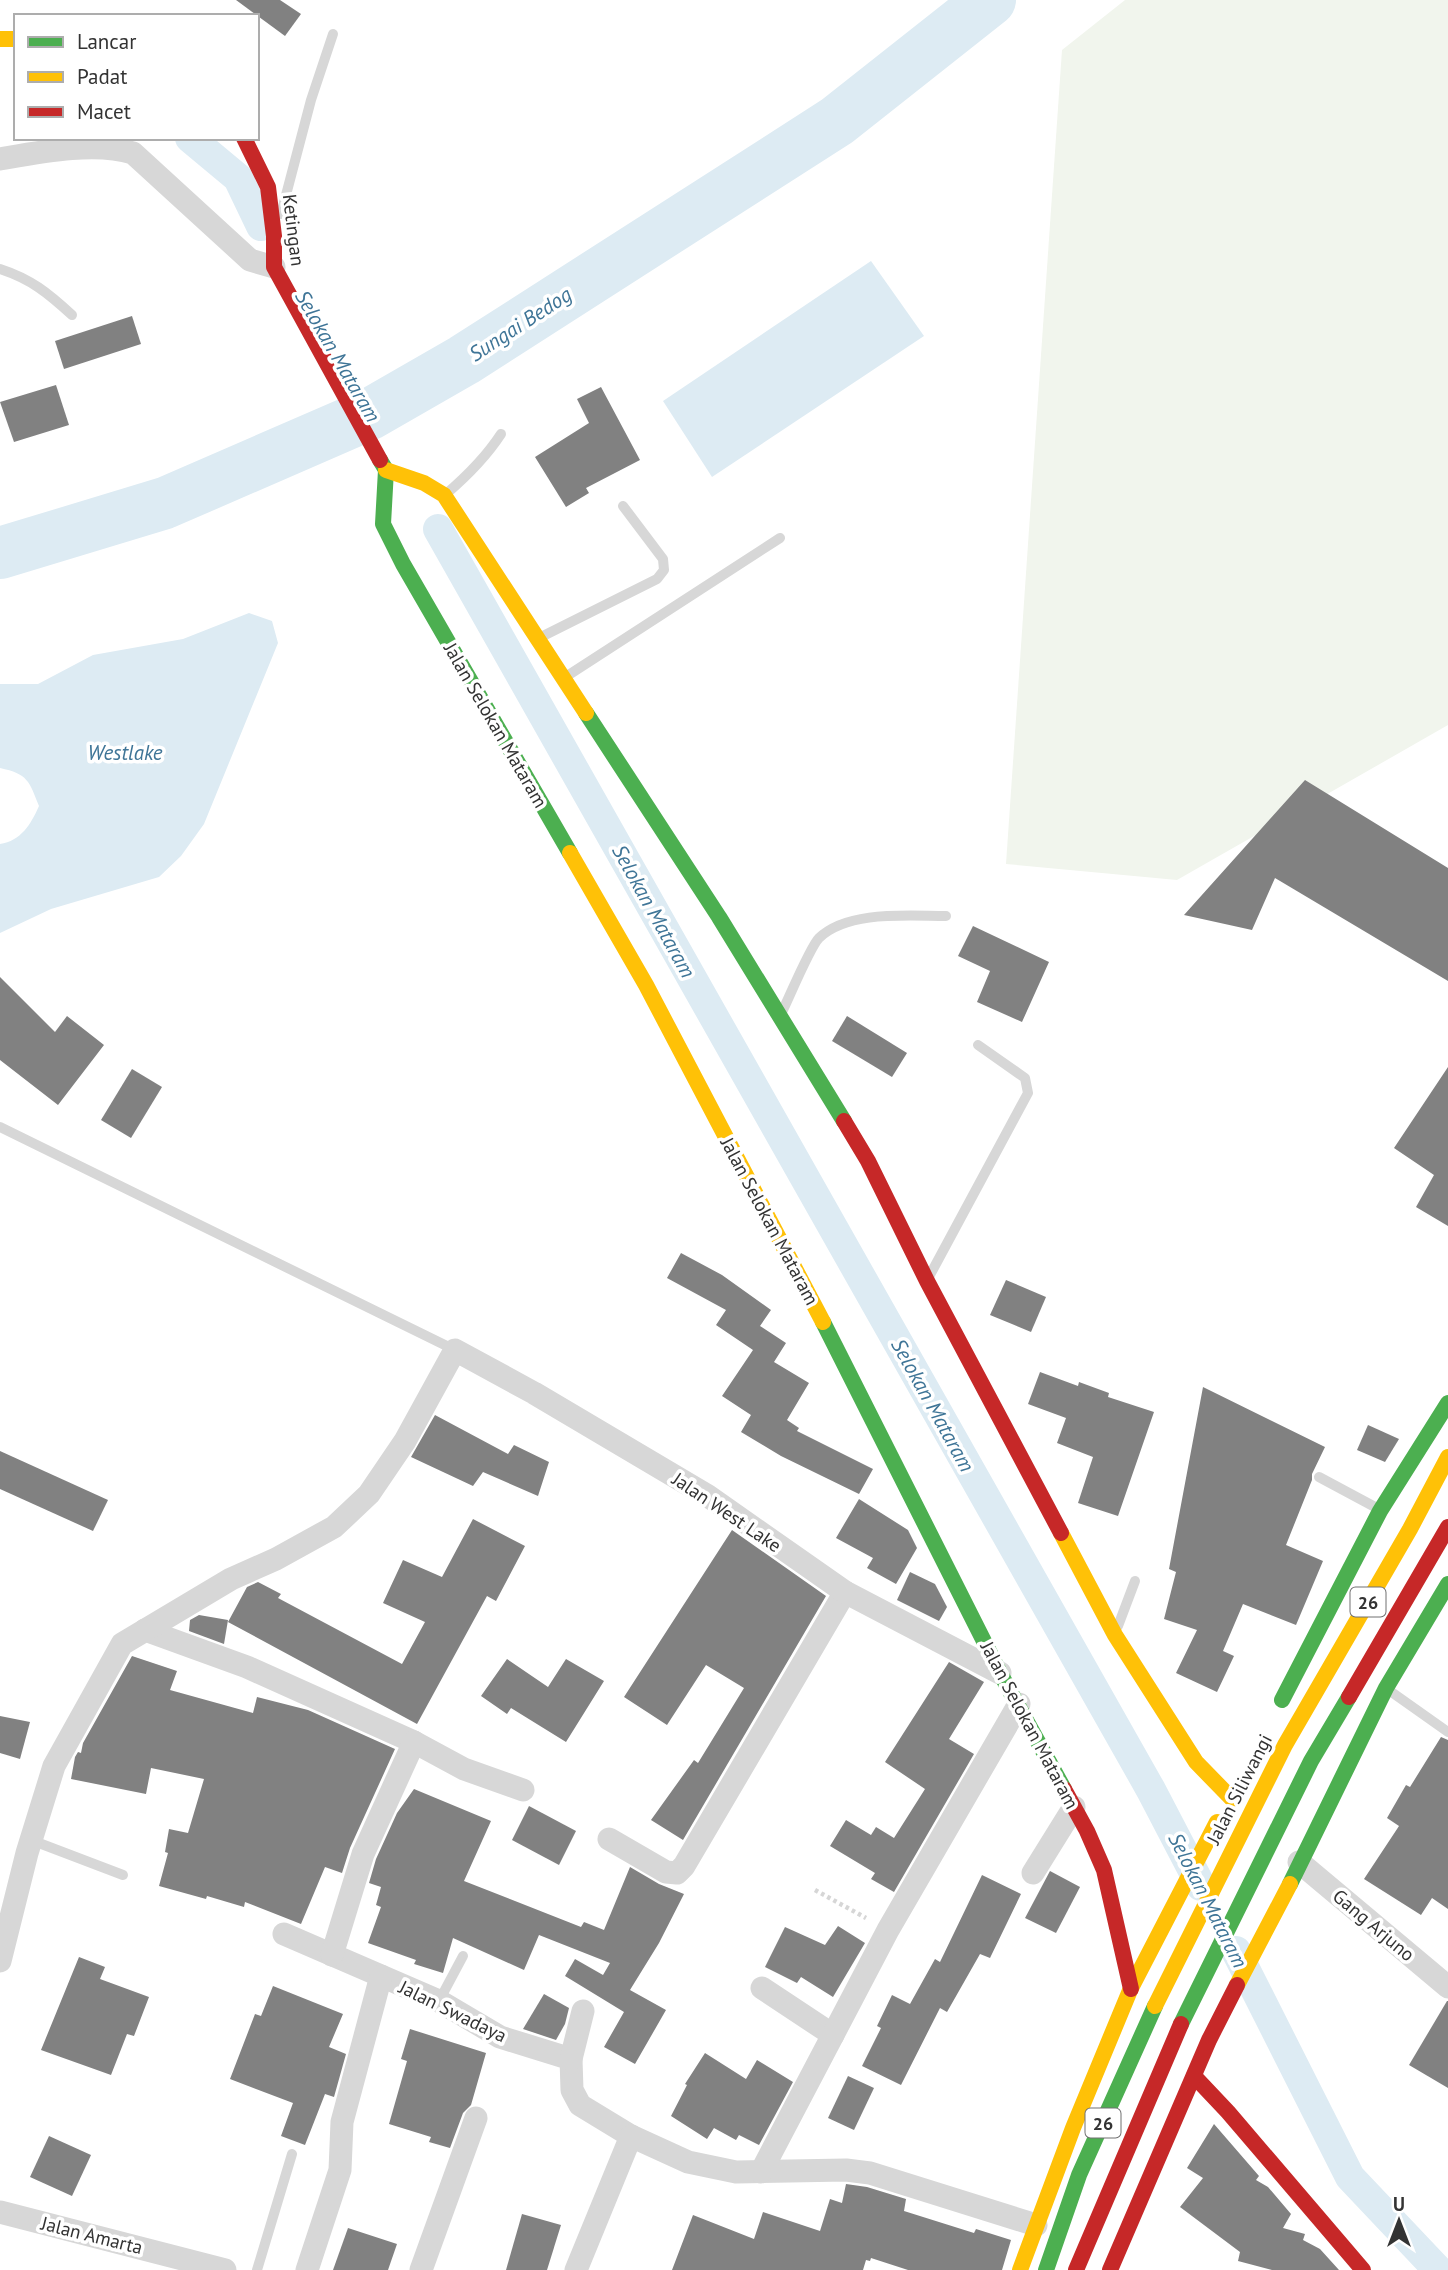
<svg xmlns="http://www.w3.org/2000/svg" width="1448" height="2270" font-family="'PT Sans',sans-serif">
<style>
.green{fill:#f1f5ed}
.water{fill:#ddebf3}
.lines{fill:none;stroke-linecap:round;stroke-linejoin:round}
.canal{stroke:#ddebf3;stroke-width:30}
.river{stroke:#ddebf3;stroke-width:52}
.building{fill:#818181}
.path{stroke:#d6d6d6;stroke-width:4.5;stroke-dasharray:3.5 3.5;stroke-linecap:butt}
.lane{stroke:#d7d7d7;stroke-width:10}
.street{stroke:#d7d7d7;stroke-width:23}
.fast{stroke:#4caf50;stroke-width:16}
.slow{stroke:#ffc107;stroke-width:16}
.jam{stroke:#c62828;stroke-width:16}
.labels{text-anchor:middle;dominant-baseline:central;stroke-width:7;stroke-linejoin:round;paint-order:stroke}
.shield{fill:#fff;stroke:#707070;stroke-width:2}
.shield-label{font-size:18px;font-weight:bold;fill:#333}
.street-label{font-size:19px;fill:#333;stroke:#fff}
.water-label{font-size:21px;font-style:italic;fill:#3f7597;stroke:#fff}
</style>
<rect width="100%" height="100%" fill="#fff"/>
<path class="green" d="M1125,0h323v725l-271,155 -171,-16 56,-814z"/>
<g class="water">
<path d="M871,261l53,75 -212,141 -49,-76z"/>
<path d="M249,613l23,8 6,22 -74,181 -23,32 -22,21 -108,32 -51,24v-89c21,-3 31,-20 39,-38 -10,-25 -11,-32 -39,-38v-84h38l55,-29 90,-16z"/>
</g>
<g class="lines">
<g class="canal">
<path d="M190,138l48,40 23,48"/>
<path d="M438,529l713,1261 50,96"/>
<path d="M1236,1951l114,226 88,93"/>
</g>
<path class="river" d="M0,553l165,-50 205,-89 94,-54 373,-239 153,-121"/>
</g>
<g class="building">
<path d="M236,0h44l21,14 -16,22z"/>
<path d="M132,316l9,28 -77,25 -9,-28z"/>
<path d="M56,385l13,40 -55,17 -14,-40z"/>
<path d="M601,387l39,73 -54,28 3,5 -23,14 -31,-50 54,-34 -12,-24z"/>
<path d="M1305,780l143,88v113l-173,-103 -23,52 -68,-15z"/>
<path d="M973,926l76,36 -27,60 -45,-20 13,-31 -32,-15z"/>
<path d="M0,977l55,55 12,-16 37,29 -46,60 -58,-45z"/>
<path d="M847,1016l60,37 -15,24 -60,-36z"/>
<path d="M1448,1067v159l-32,-19 18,-32 -40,-27z"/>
<path d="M132,1069l30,18 -31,51 -30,-18z"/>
<path d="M681,1253l41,22 49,35 -11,16 26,17 -12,19 35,21 -22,37 12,8 -2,3 76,38 -14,25 -78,-38 -40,-24 10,-17 -29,-19 31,-46 -37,-25 10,-15 -59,-32z"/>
<path d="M1006,1280l40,17 -15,35 -41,-17z"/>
<path d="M1040,1372l38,14 1,-4 30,11 -1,4 46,15 -36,104 -40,-13 15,-46 -36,-14 9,-25 -38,-14z"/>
<path d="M1203,1387l122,60 -13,27v6l-26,65 37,16 -27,64 -53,-21 -20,47 11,5 -17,36 -41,-19 21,-43 -33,-11 12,-47 -7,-3z"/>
<path d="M435,1415l73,39 6,-9 35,17 -11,34 -55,-24 -10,14 -62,-29z"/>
<path d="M1368,1425l31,14 -14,23 -28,-12z"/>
<path d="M0,1451l108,49 -15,31 -93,-42z"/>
<path d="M859,1499l49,31 9,18 -21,36 -29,-16 6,-10 -37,-20z"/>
<path d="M473,1519l52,27 -29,55 -9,-5 -70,128 -189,-102 19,-35 11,-5 23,12 -3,4 124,66 23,-42 -42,-19 20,-43 39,17z"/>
<path d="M732,1530l94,66 -143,244 -32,-20 43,-60 4,3 46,-75 -38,-23 -39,60 -43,-28z"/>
<path d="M910,1572l25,12 12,23 -8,14 -42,-21z"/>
<path d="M199,1615l29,5 -4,24 -35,-13 1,-11z"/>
<path d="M132,1656l45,15 -7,19 83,23 4,-16 51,13 87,39 -45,99 -8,25 -17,-6 -24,57 -56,-22 -1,5 -37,-11 -1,3 -47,-13 9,-33 -3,-1 4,-23 19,4 16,-54 -53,-11 -5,26 -75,-15 4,-22 3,-5 3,1 2,-10z"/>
<path d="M507,1659l41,28 18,-28 38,22 -38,61 -55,-34 -4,6 -26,-18z"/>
<path d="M949,1662l35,20 -35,57 25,15 -80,138 -23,-13 4,-6 -45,-27 16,-26 25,15 5,-8 18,11 31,-49 -40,-27z"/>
<path d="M0,1716l30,6 -10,37 -20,-6z"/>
<path d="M1441,1737l7,3v169l-16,-11 -11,17 -57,-36 35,-53 -12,-8 19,-33 4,2z"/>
<path d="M414,1789l77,32 -27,60 117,46 3,-5 20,8 26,-63 29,17 25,10 -25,49 -29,47 36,20 -31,54 -31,-17 20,-35 -59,-36 10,-17 28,16 7,-12 -71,-28 -15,35 -71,-32 -10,35 -29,-9 2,-4 -48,-17 13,-36 -5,-2 5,-18 -12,-4 7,-24 21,-46z"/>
<path d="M529,1806l47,25 -17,34 -47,-25z"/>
<path d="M1050,1871l30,16 -24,46 -31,-15z"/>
<path d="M982,1875l39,19 -31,64 -10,-4 -33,58 -7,-4 -39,77 -39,-19 19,-38 -4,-2 15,-31 18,9 25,-45 5,3z"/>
<path d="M838,1926l27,17 -32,54 -32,-20 -4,6 -32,-16 20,-40 40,18z"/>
<path d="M79,1957l26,10 -5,12 49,18 -15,39 -7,-2 -16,41 -70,-25z"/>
<path d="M273,1986l70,28 -14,33 17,7 -12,43 -9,-3 -20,51 -24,-9 12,-33 -63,-24 25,-65 6,2z"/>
<path d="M544,1994l25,14 -4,16 -9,16 -33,-11z"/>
<path d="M1447,2001h1v87l-39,-23z"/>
<path d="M410,2029l76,24 -15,52 -8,8 -13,35 -21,-6 2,-5 -42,-13 18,-63 -6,-2z"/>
<path d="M705,2053l41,26 11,-19 36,22 -34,63 -20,-10 -3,5 -22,-12 -7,11 -36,-23 16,-31 -2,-1z"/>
<path d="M848,2076l26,12 -20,42 -26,-12z"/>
<path d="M1214,2124l45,52 -3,4 12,7 23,27 -8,14 22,6 -2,6 17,9 19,21h-67l-34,-9 2,-9 -60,-45 23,-29 -16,-10z"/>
<path d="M49,2136l42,19 -19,41 -42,-19z"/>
<path d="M846,2184l21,3 39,12 -2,12 70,22 2,-4 35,11 -9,30h-94l-37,-12 -1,3 -4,-1 -3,10h-191l21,-55 61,24 9,-27 57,19 10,-32 12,4z"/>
<path d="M522,2214l39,11 -14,45h-41z"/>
<path d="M348,2228l49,16 -9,26h-55z"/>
</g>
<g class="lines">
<path class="path" d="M815,1890l51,28"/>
<g class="lane">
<path d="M281,214l30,-114 22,-66"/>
<path d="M0,269c31,10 48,24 72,46"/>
<path d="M446,494c21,-18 40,-37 55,-60"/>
<path d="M541,637l116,-58 7,-9 -1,-11 -40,-53"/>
<path d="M567,676l213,-138"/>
<path d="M782,1012c7,-14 28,-65 37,-74 29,-28 89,-22 127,-22"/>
<path d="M0,1127l455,223"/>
<path d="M930,1275l98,-182 -3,-15 -47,-33"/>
<path d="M1319,1477l56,30"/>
<path d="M1118,1626l17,-45"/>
<path d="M1390,1691l58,41"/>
<path d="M31,1840l92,35"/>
<path d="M439,2001l24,-45"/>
<path d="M257,2270l35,-116"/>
</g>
<g class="street">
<path d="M0,159c40,-7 95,-18 133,-6l117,107 24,7"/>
<path d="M145,1630l102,37 167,75 50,27 59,21"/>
<path d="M609,1839l57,33 11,1 7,-7 161,-274"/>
<path d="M1299,1862l149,125"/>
<path d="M1033,1873l41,-66"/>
<path d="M284,1934l155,67 61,36 71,22 1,31 8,15 51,31 57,26 48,10 110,-2 24,3 166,52"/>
<path d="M332,1955l31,-101 51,-112"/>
<path d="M0,1961l27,-108 27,-87 68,-122 109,-65 45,-20 58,-32 35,-33 36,-53 50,-91 79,43 174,103 137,96 155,81"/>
<path d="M762,1988l71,47"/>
<path d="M571,2059l12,-48"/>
<path d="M761,2172l127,-242 131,-226"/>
<path d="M0,2212l225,58"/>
<path d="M307,2270l33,-100 2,-48 39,-146"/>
<path d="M421,2270l55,-152"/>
<path d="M576,2270l55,-134"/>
</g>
<g class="fast">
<path d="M380,460l6,10 -3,54 20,40 167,289"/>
<path d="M586,713l133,204 125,204"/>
<path d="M823,1322l177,351 64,116"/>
<path d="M1282,1700l98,-189 68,-108"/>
<path d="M1290,1884l96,-196 62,-104"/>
<path d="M1181,2024l130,-263 38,-64"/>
<path d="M1046,2270l33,-95 76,-169"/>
</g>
<g class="slow">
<path d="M0,39h16"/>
<path d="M386,470l38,13 20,12 142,218"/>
<path d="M570,853l76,132 177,337"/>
<path d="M1061,1533l54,102 81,127 36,37"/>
<path d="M1237,1985l53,-101"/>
<path d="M1155,2006l130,-261 125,-216 38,-72"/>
<path d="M1020,2270l53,-142 58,-140 86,-166"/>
</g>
<g class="jam">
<path d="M244,138l24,49 6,49v31l106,193"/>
<path d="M844,1121l24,40 59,120 134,252"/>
<path d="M1349,1697l99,-170"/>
<path d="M1064,1789l23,42 17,39 27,119"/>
<path d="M1194,2076l34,36 135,158"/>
<path d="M1076,2270l105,-246"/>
<path d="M1110,2270l99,-230 28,-55"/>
</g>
</g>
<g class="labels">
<g class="shield">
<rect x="1350.5" y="1587.5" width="35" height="29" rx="5"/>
<rect x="1085.5" y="2108.5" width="35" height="29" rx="5"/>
</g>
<g class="shield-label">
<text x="1368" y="1602">26</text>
<text x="1103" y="2123">26</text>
</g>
<g class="street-label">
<text transform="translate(294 230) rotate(83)">Ketingan</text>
<text transform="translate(496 725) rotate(60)">Jalan Selokan Mataram</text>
<text transform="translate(770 1221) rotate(62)">Jalan Selokan Mataram</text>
<text transform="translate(727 1512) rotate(34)">Jalan West Lake</text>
<text transform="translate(1030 1725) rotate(62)">Jalan Selokan Mataram</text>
<text transform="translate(1239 1789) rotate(-63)">Jalan Siliwangi</text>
<text transform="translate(1374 1925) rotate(40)">Gang Arjuno</text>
<text transform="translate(453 2011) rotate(26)">Jalan Swadaya</text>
<text transform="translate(92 2235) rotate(14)">Jalan Amarta</text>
</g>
<g class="water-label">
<text transform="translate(520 324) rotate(-33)">Sungai Bedog</text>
<text transform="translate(338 356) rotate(60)">Selokan Mataram</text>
<text x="125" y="752">Westlake</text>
<text transform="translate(654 911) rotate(61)">Selokan Mataram</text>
<text transform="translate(933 1405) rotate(61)">Selokan Mataram</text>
<text transform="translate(1208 1900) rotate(63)">Selokan Mataram</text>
</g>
</g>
<rect x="14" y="14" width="245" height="126" fill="#ffffff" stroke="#adadad" stroke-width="2"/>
<rect x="28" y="37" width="35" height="10" fill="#4caf50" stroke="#adadad" stroke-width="2"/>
<text x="77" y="49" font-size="21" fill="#333333">Lancar</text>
<rect x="28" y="72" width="35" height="10" fill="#ffc107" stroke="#adadad" stroke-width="2"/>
<text x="77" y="84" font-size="21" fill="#333333">Padat</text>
<rect x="28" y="107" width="35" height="10" fill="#c62828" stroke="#adadad" stroke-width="2"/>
<text x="77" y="119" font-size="21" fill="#333333">Macet</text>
<g transform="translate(1399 2221)" stroke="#ffffff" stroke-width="5" paint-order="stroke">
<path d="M0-5L12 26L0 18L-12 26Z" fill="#333333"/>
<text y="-10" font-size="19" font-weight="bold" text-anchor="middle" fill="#333333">U</text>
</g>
</svg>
